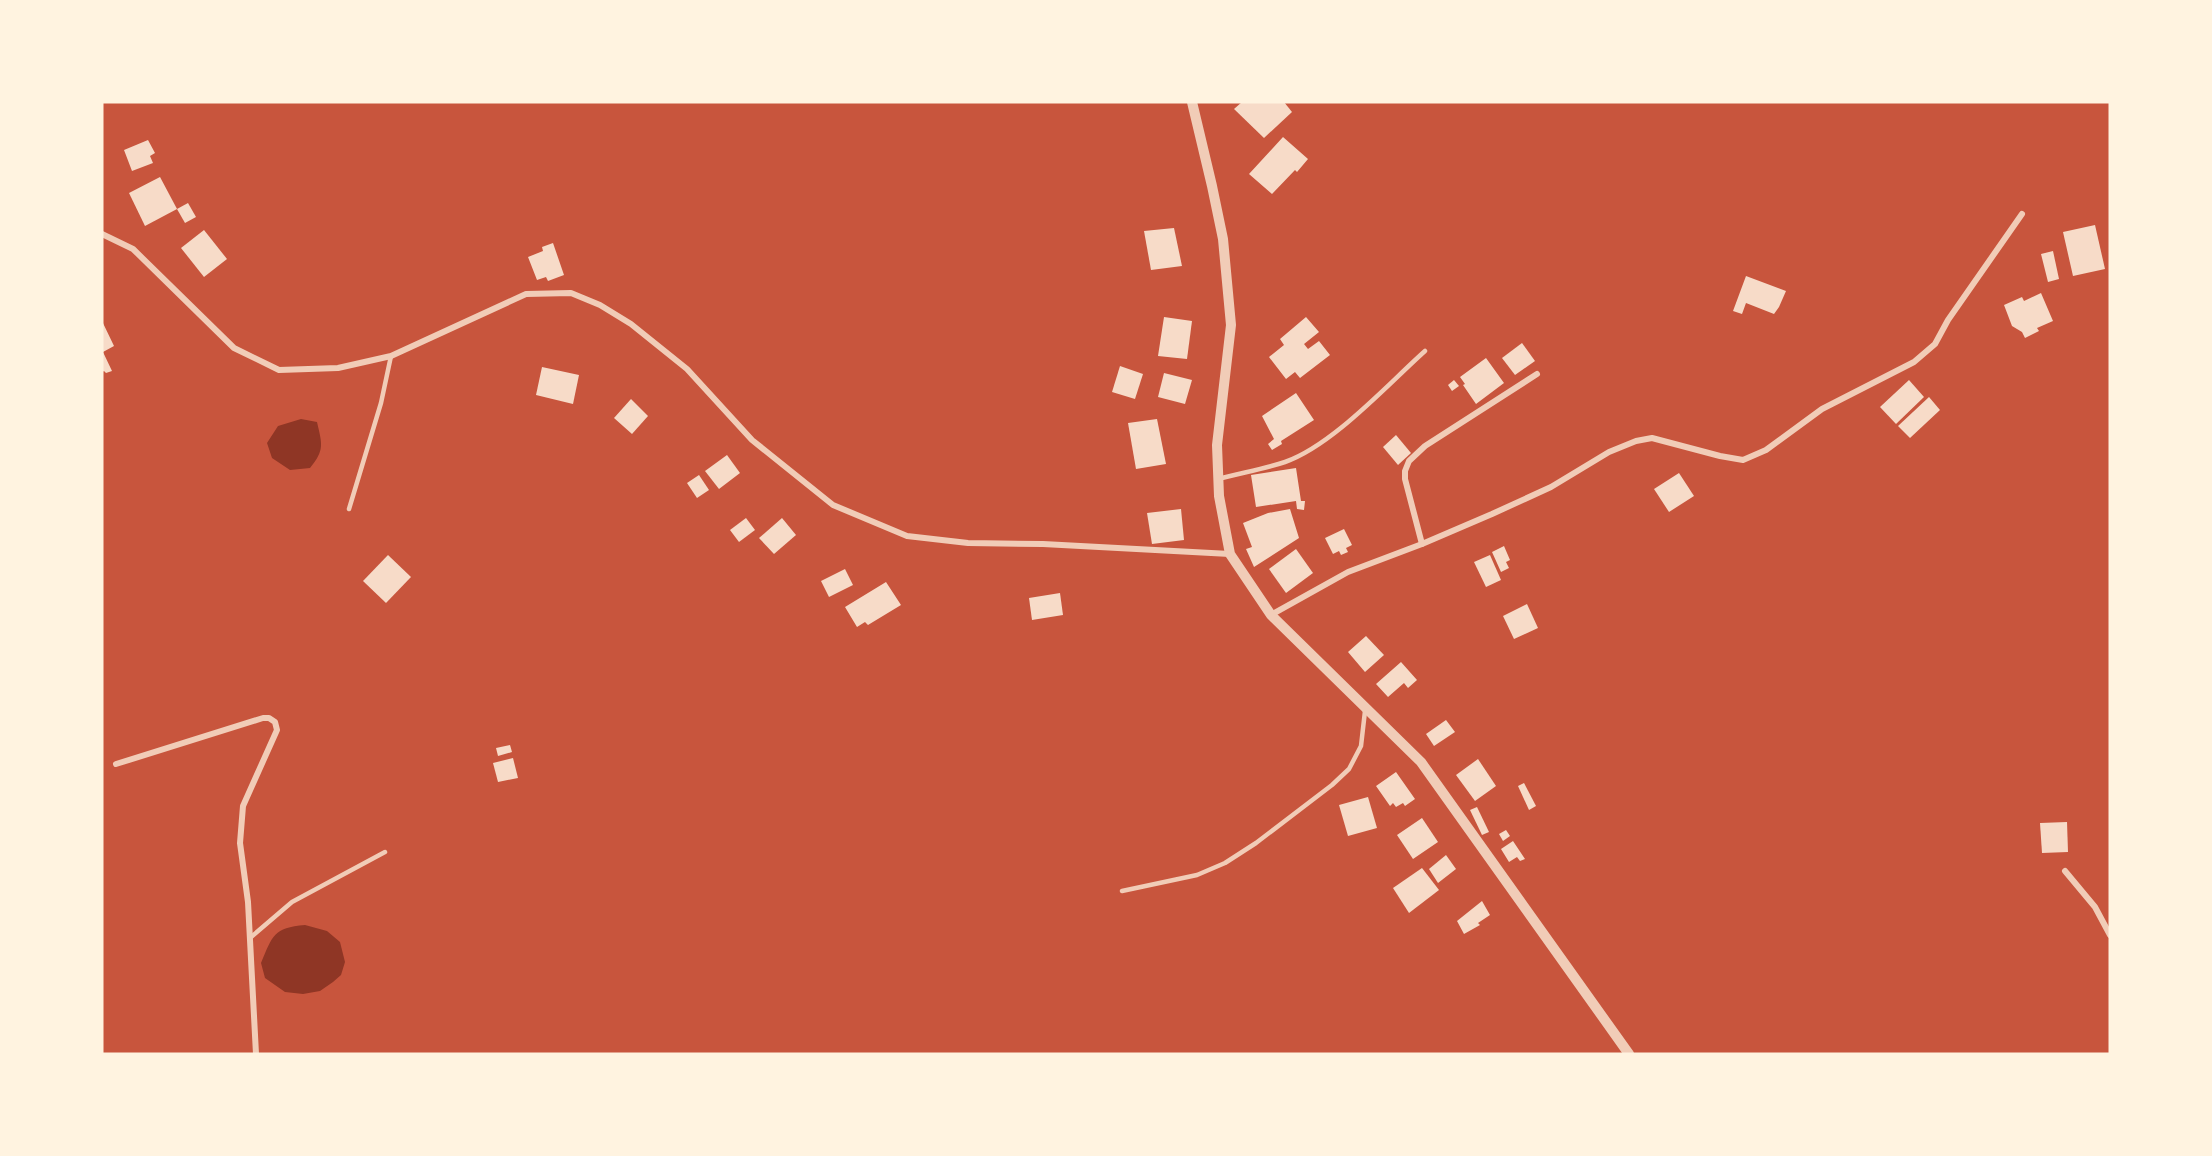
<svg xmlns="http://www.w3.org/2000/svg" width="2212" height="1156" font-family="'Golos Text',sans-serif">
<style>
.water{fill:#8f3625}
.building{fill:#f7dbc8}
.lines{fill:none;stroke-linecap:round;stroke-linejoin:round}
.service{stroke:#f1ccb7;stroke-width:4.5}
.minor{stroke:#f1ccb7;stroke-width:6}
.tertiary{stroke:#f1ccb7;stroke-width:10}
</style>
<rect width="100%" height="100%" fill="#c8553d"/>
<g class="water">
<path d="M301,419l16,3c5,22 8,28 -7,46l-20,2 -18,-12 -5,-15 11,-17z"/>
<path d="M305,925l22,6 13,11 5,20 -4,13 -8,7 -13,9 -17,3 -18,-2 -20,-14 -4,-15c12,-28 12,-35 44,-38z"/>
</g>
<g class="building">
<path d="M1242,102h42l8,10 -28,26 -30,-29z"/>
<path d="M1283,137l25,22 -11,13 -2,-2 -23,24 -23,-20z"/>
<path d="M148,140l7,13 -5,3 3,7 -21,8 -8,-21z"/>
<path d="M160,177l17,32 -32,17 -16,-33z"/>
<path d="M188,203l8,14 -11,6 -8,-14z"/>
<path d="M2095,225l10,44 -32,7 -10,-44z"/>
<path d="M1174,228l8,38 -31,4 -7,-39z"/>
<path d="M204,230l23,29 -23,18 -23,-29z"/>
<path d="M553,243l11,32 -16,6 -2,-4 -9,3 -9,-23 15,-6 -1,-4z"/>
<path d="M2053,251l6,28 -11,3 -7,-28z"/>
<path d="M1746,276l40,15 -7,16 -5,7 -28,-11 -4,11 -9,-3z"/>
<path d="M2041,293l12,28 -16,7 2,3 -14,7 -3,-6 -10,-6 -8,-21 18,-8 2,4z"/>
<path d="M1164,317l28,4 -5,38 -29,-3z"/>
<path d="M1306,317l13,15 -15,12 4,5 11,-8 11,14 -30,23 -5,-6 -9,7 -17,-22 15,-12 -4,-6z"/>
<path d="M102,321l12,25 -11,6 9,19 -6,2 -2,-2 -2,1z"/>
<path d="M1522,343l13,18 -20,14 -13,-17z"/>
<path d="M1486,358l18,25 -28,21 -13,-19 2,-1 -5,-7z"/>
<path d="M1120,366l23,8 -8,25 -23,-7z"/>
<path d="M542,367l37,8 -6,29 -37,-9z"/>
<path d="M1164,373l28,7 -7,24 -27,-7z"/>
<path d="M1454,380l5,6 -7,5 -4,-6z"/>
<path d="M1909,380l15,17 -28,27 -16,-17z"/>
<path d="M1296,393l18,27 -33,21 1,3 -10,6 -4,-6 6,-5 -12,-23z"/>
<path d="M1929,397l11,13 -30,28 -12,-12z"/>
<path d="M631,399l17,17 -16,18 -18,-16z"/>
<path d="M1157,419l9,45 -30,5 -8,-46z"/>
<path d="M1396,435l15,18 -13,12 -15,-18z"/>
<path d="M727,455l13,18 -21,16 -14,-18z"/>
<path d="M1296,468l5,33h4l-1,9 -7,-1 -1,-8 -40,6 -5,-32z"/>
<path d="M1679,473l15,23 -25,16 -15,-23z"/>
<path d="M699,475l10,15 -12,8 -10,-15z"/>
<path d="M1181,509l3,31 -32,4 -5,-31z"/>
<path d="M1290,509l9,29 -45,29 -8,-18 6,-2 -9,-24 25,-10z"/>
<path d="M746,518l9,12 -16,12 -9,-12z"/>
<path d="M782,518l14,17 -22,19 -15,-16z"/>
<path d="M1344,529l8,16 -6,3 2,4 -7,3 -2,-4 -6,3 -8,-16z"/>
<path d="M1504,546l6,14 -4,2 3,6 -8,4 -9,-20z"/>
<path d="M1296,549l17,24 -27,20 -17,-24z"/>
<path d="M388,555l23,22 -25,26 -23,-22z"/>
<path d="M1490,555l11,25 -15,7 -12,-25z"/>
<path d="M845,569l8,16 -24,12 -8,-16z"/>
<path d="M886,582l15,23 -33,20 -3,-3 -8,5 -12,-20z"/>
<path d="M1060,593l3,22 -31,5 -3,-22z"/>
<path d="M1527,604l11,24 -24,11 -11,-23z"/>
<path d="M1366,636l18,19 -19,17 -17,-20z"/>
<path d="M1401,662l16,18 -9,8 -4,-5 -16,14 -12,-13z"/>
<path d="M1446,720l9,12 -21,14 -8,-12z"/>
<path d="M510,745l2,7 -14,4 -2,-8z"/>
<path d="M513,758l5,20 -20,4 -5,-19z"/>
<path d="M1478,759l18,27 -21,15 -19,-26z"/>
<path d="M1396,772l19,27 -10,7 -2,-3 -7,4 -3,-4 -3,3 -14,-20z"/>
<path d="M1524,783l12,23 -7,4 -11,-24z"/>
<path d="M1368,797l9,31 -29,8 -9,-31z"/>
<path d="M1477,807l12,25 -7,3 -12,-25z"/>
<path d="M1422,818l16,24 -25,17 -16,-24z"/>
<path d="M2067,822l1,30 -26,1 -2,-30z"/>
<path d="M1506,830l4,6 -7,5 -4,-7z"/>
<path d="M1513,841l12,18 -5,2 -3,-4 -8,5 -8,-13z"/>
<path d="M1446,855l10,14 -18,14 -9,-14z"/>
<path d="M1422,868l17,22 -30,23 -16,-25z"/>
<path d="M1482,901l8,14 -12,8 2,2 -16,9 -7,-13z"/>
</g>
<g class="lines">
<g class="service">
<path d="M1218,479c22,-6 46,-10 67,-17 48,-17 102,-77 140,-111"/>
<path d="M349,509l32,-106 10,-47"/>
<path d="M1122,891l75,-16 28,-12 31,-20 76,-58 17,-16 12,-23 4,-35"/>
<path d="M250,938l42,-36 93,-50"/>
</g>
<g class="minor">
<path d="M102,234l31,15 101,99 45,22 59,-2 53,-12 135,-62 45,-1 29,12 31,19 56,45 65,71 81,65 74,31 61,7 75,1 187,10"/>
<path d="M1422,544l-17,-65v-8l4,-10 16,-15 112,-72"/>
<path d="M1271,615l77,-43 74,-28 70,-30 59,-27 58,-35 27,-11 16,-3 68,18 23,4 23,-10 56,-41 92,-47 21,-18 13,-24 74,-106"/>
<path d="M116,764l147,-46h6l6,4 2,8 -34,76 -3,37 8,59 8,152"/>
<path d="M2065,871l30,36 15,28"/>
</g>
<path class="tertiary" d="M1192,102l20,84 11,53 8,86 -14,120 2,51 11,58 41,61 150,147 208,292"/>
</g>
<rect width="2212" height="1156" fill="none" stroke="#fff3e0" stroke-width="207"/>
</svg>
